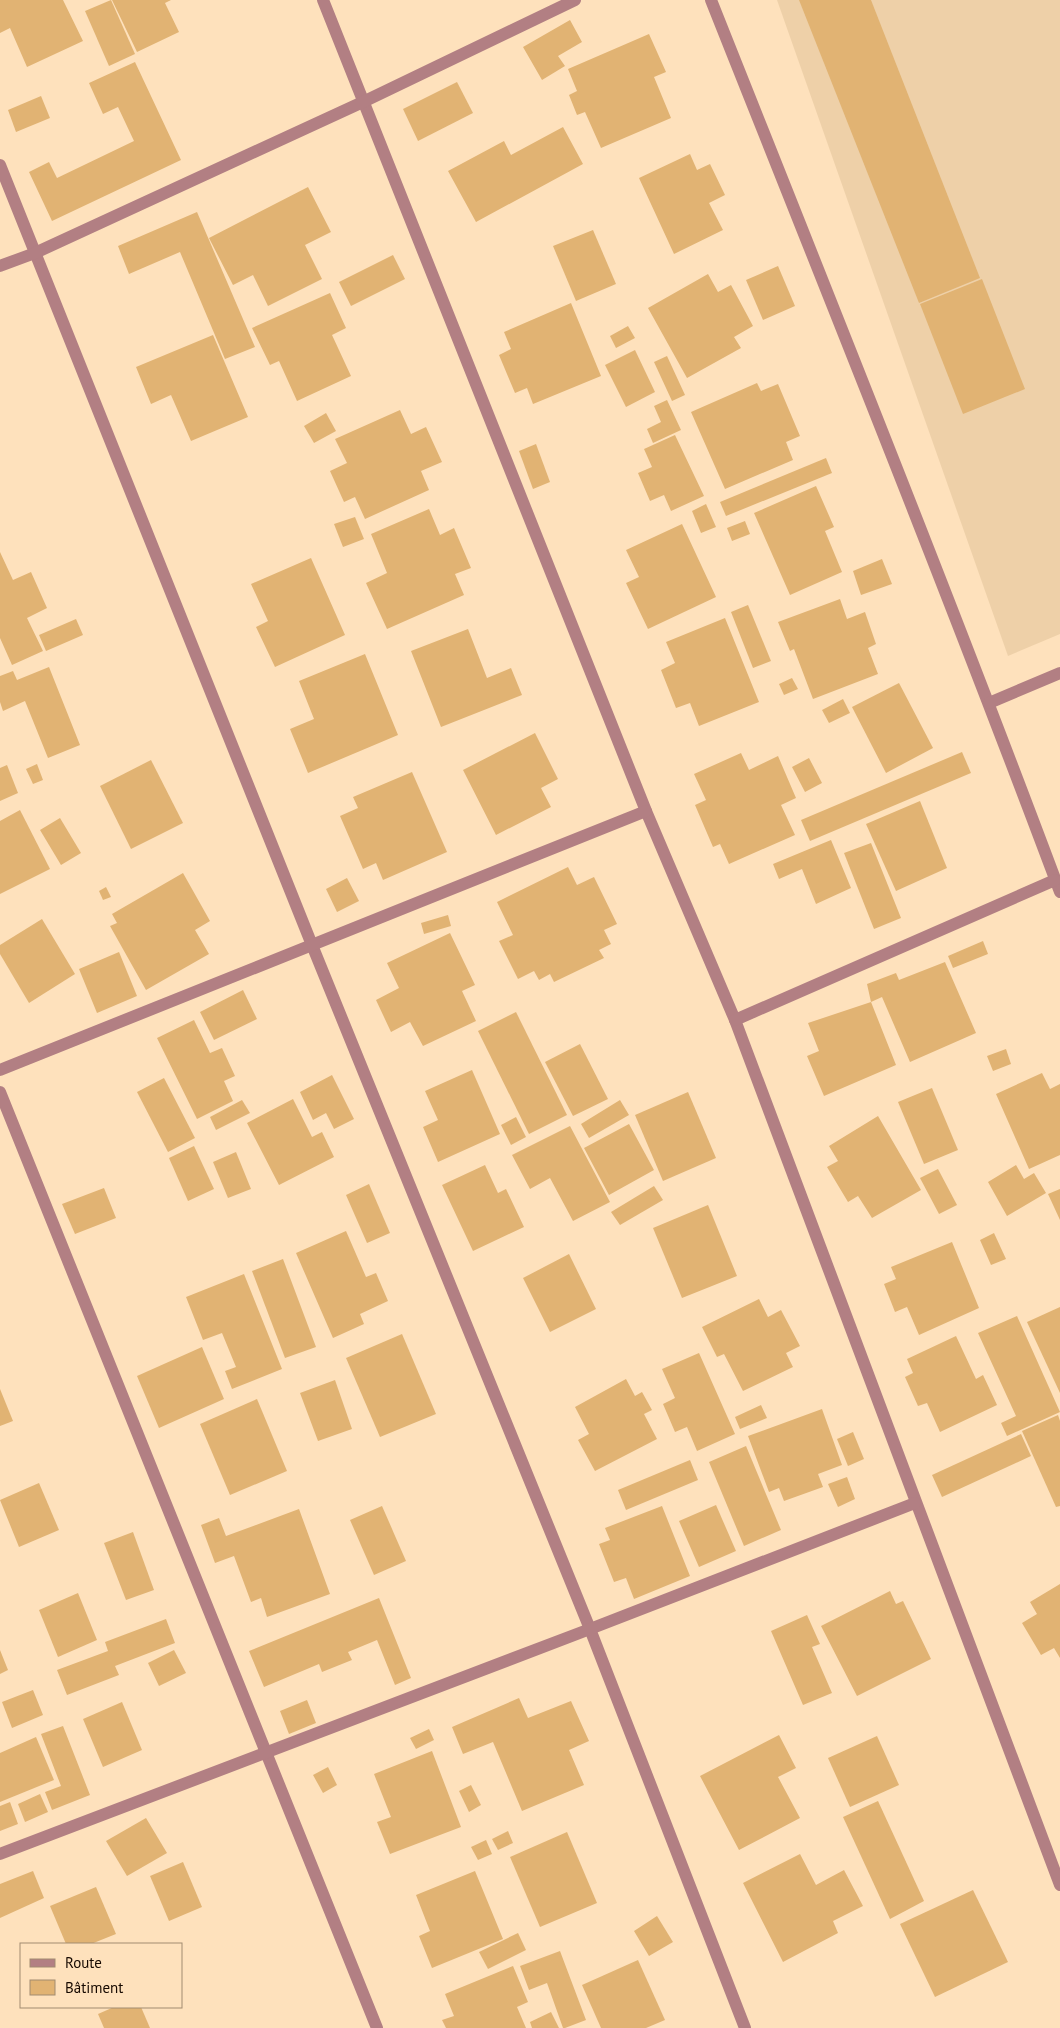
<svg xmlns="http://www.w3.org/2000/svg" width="1060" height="2028" font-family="'PT Sans',sans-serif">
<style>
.built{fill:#eed0a8}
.building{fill:#e1b373}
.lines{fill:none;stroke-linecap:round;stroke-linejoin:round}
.minor{stroke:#b27f83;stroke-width:12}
</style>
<rect width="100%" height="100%" fill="#fee1bc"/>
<path class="built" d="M777,0h283v634l-52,22z"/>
<g class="building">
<path d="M0,0h63l20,41 -56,26 -17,-39 -10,5z"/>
<path d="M111,0l24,54 -26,12 -24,-55z"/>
<path d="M112,0h59l-6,3 14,29 -42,20z"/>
<path d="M799,0h72l109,278 -61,25z"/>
<path d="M570,20l12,22 -24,14 7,10 -23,14 -19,-33z"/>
<path d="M649,34l17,38 -12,5 17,41 -70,30 -16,-36 -8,3 -8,-20 8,-4 -9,-22z"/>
<path d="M135,62l46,98 -129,61 -23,-49 20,-10 8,16 77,-37 -16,-34 -15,7 -14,-31z"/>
<path d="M457,82l16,31 -55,28 -15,-32z"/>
<path d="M41,96l9,22 -34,14 -8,-22z"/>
<path d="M563,127l20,37 -107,58 -28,-51 56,-30 7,14z"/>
<path d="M690,154l7,16 13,-6 15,31 -16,8 14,27 -49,24 -35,-76z"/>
<path d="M308,187l23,45 -26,13 17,34 -54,27 -15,-31 -20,10 -24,-47z"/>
<path d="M197,212l58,135 -30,12 -45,-107 -51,22 -11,-28z"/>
<path d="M593,230l23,54 -40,17 -23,-55z"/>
<path d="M393,255l12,24 -54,27 -12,-24z"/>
<path d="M778,266l17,40 -32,14 -17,-40z"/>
<path d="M708,274l10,18 13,-7 22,41 -19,11 7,11 -54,30 -39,-70z"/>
<path d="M982,279l43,110 -62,25 -43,-110z"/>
<path d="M330,293l16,35 -14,7 19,41 -54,25 -18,-40 -9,4 -18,-37z"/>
<path d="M571,303l30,73 -68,28 -6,-16 -12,5 -16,-38 12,-6 -7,-17z"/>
<path d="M628,326l7,12 -19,10 -6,-12z"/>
<path d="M213,335l35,82 -57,24 -20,-46 -20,9 -15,-37z"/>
<path d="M635,350l20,42 -29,15 -21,-42z"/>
<path d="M667,356l18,39 -13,6 -18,-39z"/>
<path d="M757,383l4,8 17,-7 22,52 -14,6 7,18 -68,29 -34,-77z"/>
<path d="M667,400l14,30 -28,13 -6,-14 14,-7 -7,-16z"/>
<path d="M400,410l11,24 15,-7 16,35 -21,9 8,19 -64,29 -10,-22 -11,5 -14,-31 17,-8 -12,-24z"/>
<path d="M326,413l10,18 -22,12 -10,-17z"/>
<path d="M675,435l29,61 -33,15 -7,-16 -14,6 -12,-28 14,-6 -8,-18z"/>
<path d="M536,444l14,38 -17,7 -14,-38z"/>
<path d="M826,458l6,15 -106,43 -6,-14z"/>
<path d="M816,486l18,41 -9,4 17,41 -52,23 -36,-82z"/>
<path d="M706,504l10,23 -15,6 -9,-22z"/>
<path d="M429,509l11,26 14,-7 17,40 -16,6 9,21 -77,34 -21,-46 21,-10 -16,-39z"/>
<path d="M355,517l9,22 -21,8 -9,-23z"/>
<path d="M745,521l5,13 -18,7 -5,-13z"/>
<path d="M682,524l34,73 -68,32 -22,-46 13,-6 -13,-27z"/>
<path d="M0,552l13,28 18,-8 16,36 -20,10 16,33 -31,14 -12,-27z"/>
<path d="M311,558l34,77 -70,32 -19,-40 12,-6 -17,-37z"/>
<path d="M882,559l10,25 -31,11 -8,-24z"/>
<path d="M840,599l7,20 18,-7 11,32 -8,4 10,26 -65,25 -19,-50 -4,2 -12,-29z"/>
<path d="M748,605l23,56 -18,7 -22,-56z"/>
<path d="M725,618l34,84 -60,24 -9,-23 -14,5 -15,-38 14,-7 -9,-21z"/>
<path d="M76,619l7,16 -37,16 -7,-16z"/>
<path d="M468,629l19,49 24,-10 11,27 -81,32 -30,-76z"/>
<path d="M365,654l33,81 -90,38 -18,-44 24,-10 -15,-38z"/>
<path d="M49,667l31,78 -32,13 -23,-57 -22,10 -3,-9v-26l13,-5 4,9z"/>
<path d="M792,678l6,11 -14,6 -5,-11z"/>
<path d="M899,683l34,65 -47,25 -34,-66z"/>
<path d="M843,699l7,14 -21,10 -7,-13z"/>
<path d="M535,733l23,46 -17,9 10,19 -55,28 -33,-65z"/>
<path d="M962,752l9,21 -161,68 -9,-21z"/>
<path d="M741,753l8,17 29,-14 18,42 -15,7 14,30 -66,29 -9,-20 -7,3 -18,-42 11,-5 -12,-26z"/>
<path d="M809,758l13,25 -17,9 -13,-25z"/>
<path d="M151,760l32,63 -52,26 -31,-63z"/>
<path d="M37,764l6,16 -10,4 -7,-15z"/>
<path d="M7,765l11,28 -18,8v-33z"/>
<path d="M412,772l35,80 -64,28 -7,-17 -13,6 -23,-53 18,-8 -5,-11z"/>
<path d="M920,801l27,67 -51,23 -30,-67z"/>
<path d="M20,810l30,59 -50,25v-73z"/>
<path d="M60,818l21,35 -20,12 -21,-35z"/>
<path d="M831,840l20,48 -35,16 -14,-35 -23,10 -6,-15z"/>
<path d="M871,843l30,75 -27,11 -30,-76z"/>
<path d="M568,867l9,18 17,-8 23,47 -13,6 7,14 -12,6 5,8 -50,24 -4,-8 -11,6 -5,-9 -16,8 -19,-38 14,-6 -16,-33z"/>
<path d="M183,873l27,48 -15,9 14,24 -63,36 -36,-64 7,-3 -5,-9z"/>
<path d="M347,878l12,23 -22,11 -11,-23z"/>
<path d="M106,887l5,10 -8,3 -4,-9z"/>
<path d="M448,915l3,11 -27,8 -3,-11z"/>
<path d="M42,919l33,55 -46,29 -29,-49v-9z"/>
<path d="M450,933l25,52 -13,6 14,30 -53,25 -13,-24 -19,10 -15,-32 23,-12 -12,-25z"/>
<path d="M983,941l5,13 -35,14 -5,-12z"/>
<path d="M119,952l18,44 -40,17 -18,-44z"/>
<path d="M945,962l31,71 -66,29 -28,-65 -11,5 -4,-18 29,-11 3,7z"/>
<path d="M243,990l14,29 -43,21 -14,-28z"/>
<path d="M871,1002l25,63 -72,31 -17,-40 12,-5 -11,-28z"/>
<path d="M516,1012l51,103 -38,19 -51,-103z"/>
<path d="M194,1020l16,33 12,-5 13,28 -11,5 9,20 -36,18 -40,-81z"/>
<path d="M580,1044l28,55 -35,17 -28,-54z"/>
<path d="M1006,1049l5,15 -18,7 -6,-15z"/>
<path d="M472,1070l28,64 -62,28 -15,-35 15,-7 -13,-29z"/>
<path d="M1042,1073l8,16 10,-5v71l-31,14 -33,-75z"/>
<path d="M332,1075l22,44 -20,10 -8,-16 -13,7 -13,-28z"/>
<path d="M164,1078l31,60 -27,14 -31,-60z"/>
<path d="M932,1088l26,62 -34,14 -26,-62z"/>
<path d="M688,1092l28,66 -53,23 -28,-66z"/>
<path d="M293,1099l19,38 10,-5 12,25 -55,28 -32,-62z"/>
<path d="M242,1100l8,13 -34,17 -6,-13z"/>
<path d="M620,1100l9,15 -40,23 -8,-14z"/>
<path d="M878,1116l43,74 -49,28 -14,-22 -10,6 -21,-35 11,-6 -9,-15z"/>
<path d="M516,1117l10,20 -15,8 -10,-20z"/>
<path d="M629,1124l25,46 -45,25 -25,-47z"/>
<path d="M570,1126l40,76 -37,19 -23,-43 -20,11 -18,-34z"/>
<path d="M194,1146l20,43 -26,12 -19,-43z"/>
<path d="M236,1152l15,37 -23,9 -15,-36z"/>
<path d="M485,1165l13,28 8,-4 18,38 -51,24 -31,-66z"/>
<path d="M1016,1165l8,14 10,-6 12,20 -39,23 -19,-34z"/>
<path d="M938,1169l19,36 -18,9 -19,-36z"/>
<path d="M369,1184l21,49 -23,10 -21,-48z"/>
<path d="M654,1186l9,14 -43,25 -9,-13z"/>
<path d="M104,1188l12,30 -41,16 -13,-30z"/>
<path d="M1060,1189v31l-12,-26z"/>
<path d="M708,1205l29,71 -55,22 -29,-70z"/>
<path d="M346,1231l20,46 10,-4 12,28 -28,13 4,10 -31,14 -37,-85z"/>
<path d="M994,1233l12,26 -15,6 -11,-25z"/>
<path d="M952,1242l27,66 -60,27 -12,-28 -12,5 -11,-28 12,-5 -5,-12z"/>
<path d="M569,1254l27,55 -46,23 -27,-54z"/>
<path d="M283,1259l33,88 -31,11 -33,-87z"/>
<path d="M244,1274l38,95 -50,20 -7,-18 11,-4 -14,-34 -19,7 -17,-43z"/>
<path d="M759,1299l9,18 13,-7 19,36 -14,7 7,14 -50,24 -19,-37 -7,3 -15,-30z"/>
<path d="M1060,1307v86l-33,-71z"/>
<path d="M1017,1316l43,96 -53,24 -6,-13 15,-7 -38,-83z"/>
<path d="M402,1334l34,80 -56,23 -34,-79z"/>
<path d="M956,1336l20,43 7,-4 14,30 -57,27 -13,-29 -9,3 -13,-29 8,-4 -6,-14z"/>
<path d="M202,1347l22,52 -65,29 -22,-52z"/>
<path d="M699,1353l36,81 -38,17 -10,-24 -12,5 -12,-28 12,-6 -13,-29z"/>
<path d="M626,1379l9,17 7,-4 10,18 -8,4 13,25 -62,32 -17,-31 11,-6 -14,-27z"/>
<path d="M335,1380l17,49 -34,12 -18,-48z"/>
<path d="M0,1389l13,32 -13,5z"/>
<path d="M257,1399l30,72 -57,24 -30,-71z"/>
<path d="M761,1405l6,13 -27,11 -5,-12z"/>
<path d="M822,1409l20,56 -24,9 5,13 -39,14 -5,-13 -10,4 -21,-56z"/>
<path d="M1058,1415l2,6v85l-4,1 -34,-76z"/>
<path d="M853,1432l11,27 -16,7 -11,-27z"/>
<path d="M1021,1434l10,22 -89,41 -10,-22z"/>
<path d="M746,1446l35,84 -37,16 -35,-84z"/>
<path d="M690,1460l8,20 -72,30 -8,-20z"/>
<path d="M847,1477l8,22 -17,8 -10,-23z"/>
<path d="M39,1483l20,47 -40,17 -19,-47z"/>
<path d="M716,1505l20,46 -37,16 -20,-46z"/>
<path d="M382,1506l24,55 -32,14 -24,-55z"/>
<path d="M662,1506l28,70 -56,23 -8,-21 -12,4 -15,-38 11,-4 -5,-12z"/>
<path d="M299,1509l31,85 -63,23 -6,-19 -10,4 -17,-46 -19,7 -14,-38 18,-7 7,18z"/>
<path d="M133,1532l21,58 -28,10 -22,-57z"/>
<path d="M1060,1584v74l-6,-10 -13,7 -19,-32 15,-9 -7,-12z"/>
<path d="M890,1591l6,13 7,-3 28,58 -74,37 -36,-70z"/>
<path d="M78,1593l19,47 -39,17 -19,-47z"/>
<path d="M379,1598l32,80 -16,7 -18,-45 -29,12 4,8 -30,12 -3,-8 -55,23 -15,-36z"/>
<path d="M807,1615l13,29 -8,3 20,46 -29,12 -32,-74z"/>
<path d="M166,1619l9,24 -60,23 4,9 -52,20 -10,-25 51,-19 -3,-9z"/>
<path d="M0,1650l8,20 -8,4z"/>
<path d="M174,1650l12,23 -27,13 -11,-23z"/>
<path d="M33,1690l10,25 -31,13 -10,-26z"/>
<path d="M519,1698l9,20 43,-17 18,40 -20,9 15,35 -62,26 -29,-69 -30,12 -11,-27z"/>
<path d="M307,1700l9,23 -27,11 -9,-23z"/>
<path d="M122,1702l20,48 -39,17 -20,-48z"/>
<path d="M63,1726l27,69 -38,15 -7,-18 16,-6 -20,-52z"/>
<path d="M429,1729l5,11 -18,9 -6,-11z"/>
<path d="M779,1735l17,33 -18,9 22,41 -61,32 -39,-74z"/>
<path d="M877,1736l22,49 -49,22 -22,-49z"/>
<path d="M36,1737l18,43 -54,22v-49z"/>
<path d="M432,1751l29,76 -71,27 -13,-32 14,-5 -17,-43z"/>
<path d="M328,1767l9,18 -14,8 -10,-18z"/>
<path d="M471,1785l10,20 -12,7 -10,-21z"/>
<path d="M40,1794l8,18 -23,10 -7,-18z"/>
<path d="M878,1801l46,100 -34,18 -47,-102z"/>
<path d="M10,1802l8,22 -18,7v-25z"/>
<path d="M146,1818l21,35 -40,23 -21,-35z"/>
<path d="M508,1831l5,12 -15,7 -6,-11z"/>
<path d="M567,1832l30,71 -57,24 -30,-70z"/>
<path d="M486,1840l6,14 -14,6 -7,-13z"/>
<path d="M800,1854l16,31 28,-15 19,36 -30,15 5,12 -55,29 -40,-79z"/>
<path d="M183,1862l19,45 -33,14 -19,-45z"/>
<path d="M33,1871l11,27 -44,20v-34z"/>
<path d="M475,1871l28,68 -71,29 -13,-32 11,-5 -14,-36z"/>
<path d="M96,1887l20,47 -25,10h-25l-16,-38z"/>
<path d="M973,1890l35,72 -73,35 -35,-73z"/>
<path d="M657,1916l16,26 -24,14 -15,-25z"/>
<path d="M518,1933l8,17 -38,19 -9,-17z"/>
<path d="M560,1951l26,69 -21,8h-2l-16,-45 -18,7 -9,-24z"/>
<path d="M638,1960l27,60 -19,8h-45l-19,-43z"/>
<path d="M513,1966l15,36 -11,5 9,21h-80l-4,-8 12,-4 -9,-22z"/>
<path d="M114,2007h27l9,21h-46l-6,-14z"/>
<path d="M551,2012l8,16h-27l-2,-6z"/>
</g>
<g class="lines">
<g class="minor">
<path d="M323,0l323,811 89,209 325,865"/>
<path d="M711,0c118,297 237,593 349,892"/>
<path d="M0,165l312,780 278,684 155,399"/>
<path d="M0,266l35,-13 330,-152 210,-101"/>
<path d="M989,703l71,-30"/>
<path d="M735,1020l320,-140"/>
<path d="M0,1070l646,-259"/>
<path d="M0,1092l377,936"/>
<path d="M0,1854l590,-225 325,-126"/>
</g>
</g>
<rect x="20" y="1943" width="162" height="65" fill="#fee1bc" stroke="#a18b71"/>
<rect x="30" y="1959" width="25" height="8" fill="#b27f83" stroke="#a18b71"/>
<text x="65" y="1968" font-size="15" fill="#160900">Route</text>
<rect x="30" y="1980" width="25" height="15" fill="#e1b373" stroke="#a18b71"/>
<text x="65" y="1993" font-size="15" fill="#160900">Bâtiment</text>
</svg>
